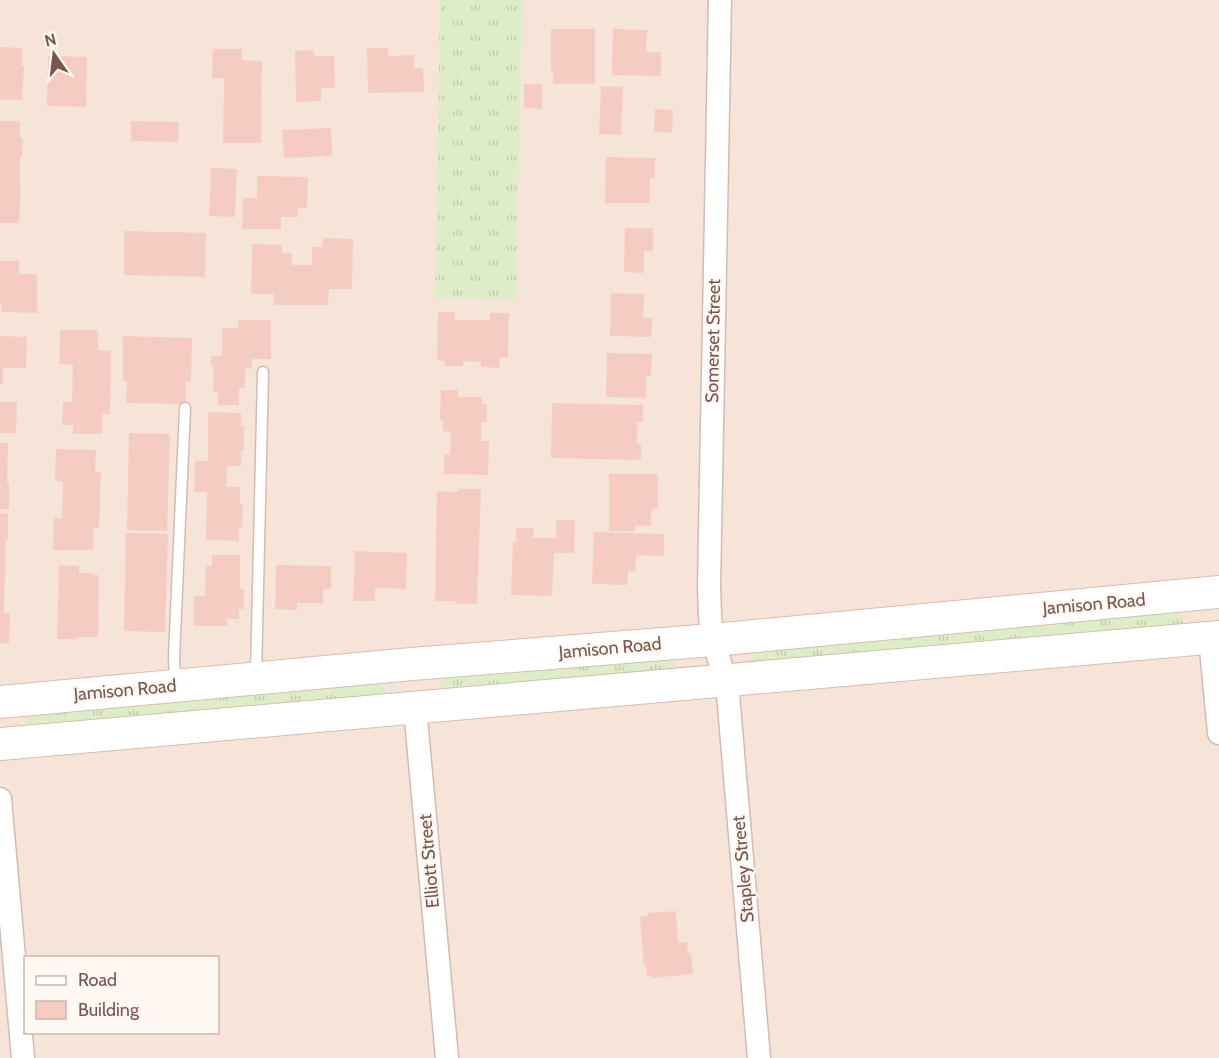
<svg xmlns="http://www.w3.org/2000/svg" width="1219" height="1058" font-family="Cabin,sans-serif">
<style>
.residential{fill:#f6e4d8;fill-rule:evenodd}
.grass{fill:url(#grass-tufts)}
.building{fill:#f5ccc1}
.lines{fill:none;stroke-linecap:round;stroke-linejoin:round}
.lane-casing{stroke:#d4bbb1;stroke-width:13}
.street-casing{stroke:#d4bbb1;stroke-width:25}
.secondary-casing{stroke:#d9bcb1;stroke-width:34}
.lane{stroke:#fff;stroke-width:10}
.street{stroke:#fff;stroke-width:22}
.secondary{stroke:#fff;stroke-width:32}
.labels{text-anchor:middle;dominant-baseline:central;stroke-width:4.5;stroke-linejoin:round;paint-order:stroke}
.street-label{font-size:18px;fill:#7c544b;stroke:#fff8f3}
</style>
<defs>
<pattern id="grass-tufts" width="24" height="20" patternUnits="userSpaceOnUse" patternTransform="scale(1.5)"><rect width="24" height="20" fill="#ddedc7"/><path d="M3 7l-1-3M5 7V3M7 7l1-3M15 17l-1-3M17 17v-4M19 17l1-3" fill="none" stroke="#c1cdac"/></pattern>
</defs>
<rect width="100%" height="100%" fill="#fef3eb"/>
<path class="residential" d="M0,0h1219v1058h-1219zM26,958h192v74h-192z"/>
<g class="grass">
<path d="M440,0h82l-6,300 -81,-2z"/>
<path d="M1175,611l8,7v11l-430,35v-10l7,-7z"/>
<path d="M664,656l11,6 -1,9 -232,20 -2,-7 8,-9z"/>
<path d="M375,684l10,4 -1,12 -359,28 1,-9 9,-7z"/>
</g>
<g class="building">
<path d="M551,29h44v55h-42v-13h-2z"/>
<path d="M613,29l34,1 -1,22h15v24l-49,-1z"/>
<path d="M0,47l22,1v18h2l-2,34h-22z"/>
<path d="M367,48h21v8l26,-1v13h9l1,24 -56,1z"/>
<path d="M213,49h29v11l20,1 -1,82h-38l1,-65h-12z"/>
<path d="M314,50v6h20l1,32h-14v13l-25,1 -1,-51z"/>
<path d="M48,56l39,1 -1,50 -39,-1z"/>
<path d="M524,84h18v25l-18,-1z"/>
<path d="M601,86l22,1 -2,48 -22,-1z"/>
<path d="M655,109l18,1 -1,23 -18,-1z"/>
<path d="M0,121h20v17h3l-1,19h-2v32h1l-2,34h-19z"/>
<path d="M131,121l48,1 -1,20 -47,-1z"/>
<path d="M331,128l1,28 -48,2 -2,-28z"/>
<path d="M606,157l49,1v20h-5v25h-45z"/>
<path d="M211,168l26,1 -2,48 -26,-1z"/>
<path d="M257,176l51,1 -1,31h-9v9h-17v12h-39l1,-31h14z"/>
<path d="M625,228h28v23h-9v22l-20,-1z"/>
<path d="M124,231l82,2 -1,44 -81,-2z"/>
<path d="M323,238l30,1 -1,50h-23l-1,16h-54v-11h-23l1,-50 30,1v8h10v12h20v-18h11z"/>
<path d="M0,261h19v13h18v39l-35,-1v-8h-2z"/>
<path d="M611,293l33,1 -1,24h9l-1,19 -41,-1z"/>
<path d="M438,312h17v8h35v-7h19l-1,45 -8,-1 -1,11 -18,-1v-5l-18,-1v5h-18v-5l-8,-1z"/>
<path d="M238,320h33v39h-19v10l-7,-1v20h-6v17h-21v-13h-5l1,-26 -3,1v-11h11v-28h16z"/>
<path d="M60,330h38v20l13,1 -1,63h-8v20h-29v-9h-11l1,-23h9l1,-37 -14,-1z"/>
<path d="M0,336l27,1 -1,31h-23v16h-3z"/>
<path d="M123,336l69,2 -1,44h-5v22l-60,-1 1,-22h-4z"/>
<path d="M607,353l45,1 -1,22h-5v22l-40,-1z"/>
<path d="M441,390h17v7h24v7h5v18h-6v19h8l-1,34 -44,-1v-20l6,1 1,-23 -8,-1v-11h-3z"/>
<path d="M0,402h17l-1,31h-16z"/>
<path d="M552,403l91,2v17h-6v22h4v16l-90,-2z"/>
<path d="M208,412l33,1v13h3v24h-3v16h-14v11l-1,10h14v17h3l-1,23h-3v14l-33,-1 1,-48h-13l1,-31h13z"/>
<path d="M129,433l41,1 -3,97 -40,-1z"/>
<path d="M0,443h8l-1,40h2v26h-9z"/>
<path d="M56,449l40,1 -1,22h6l-2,56h-5l-1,22h-40l1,-32h8l1,-36 -8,-1z"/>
<path d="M609,474h49v34l-7,1v17l-16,-1v6h-26z"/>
<path d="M459,489h22l-4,115h-21v-3h-21l2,-110 22,1z"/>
<path d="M0,513l8,1v26h-2l-2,73h6l-1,31 -9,-1z"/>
<path d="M556,520h19l-1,33h-20l-2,43 -41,-1 2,-53h3v-14h18l-1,10h23z"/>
<path d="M594,532l70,2v22l-28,-1 -1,16h-7l-1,14 -35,-1z"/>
<path d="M126,533l42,1 -3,98 -41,-1z"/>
<path d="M355,551l52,2 -1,36 -31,-1v13h-22z"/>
<path d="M212,555h28v34h4v20h-5v10h-12v7h-33v-30h11l1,-30h6z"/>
<path d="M59,565l20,1v7h13v2h7l-1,62h-21v2h-20z"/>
<path d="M276,565l55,1v23h-8v14h-26v7l-22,-1z"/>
<path d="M676,911l2,31h9l1,11h3l2,21 -42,4v-3l-4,1 -1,-10 -2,1 -4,-50 7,-1v-3z"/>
</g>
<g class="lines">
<g class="lane-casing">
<g id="lane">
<path d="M256,675l7,-303"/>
<path d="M175,683l-1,-26 11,-249"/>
</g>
</g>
<g class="street-casing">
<g id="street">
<path d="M720,0l-11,587c1,18 0,35 4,52 5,19 12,36 15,55l31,364"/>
<path d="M1210,638l9,95"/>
<path d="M415,708l32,350"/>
<path d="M0,799l23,259"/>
</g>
</g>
<g class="secondary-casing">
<g id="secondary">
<path d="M0,702l412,-38 301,-24 506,-48"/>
<path d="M0,744l1219,-107"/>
</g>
</g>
<use href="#lane" class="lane"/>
<use href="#street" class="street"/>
<use href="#secondary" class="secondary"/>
</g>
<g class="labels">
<g class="street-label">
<text transform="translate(713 341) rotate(-89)">Somerset Street</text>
<text transform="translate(1094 604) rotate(-5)">Jamison Road</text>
<text transform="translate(610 648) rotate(-5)">Jamison Road</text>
<text transform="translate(125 690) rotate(-5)">Jamison Road</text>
<text transform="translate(429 861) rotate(-95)">Elliott Street</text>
<text transform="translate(743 869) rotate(-95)">Stapley Street</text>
</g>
</g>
<rect x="24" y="956" width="195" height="78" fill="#fff8f3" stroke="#cbb6b0" stroke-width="1.5"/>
<rect x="36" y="976" width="30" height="9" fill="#ffffff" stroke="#cbb6b0" stroke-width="1.5"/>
<text x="78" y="986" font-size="18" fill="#7c544b">Road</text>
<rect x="36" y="1001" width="30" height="18" fill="#f5ccc1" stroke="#cbb6b0" stroke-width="1.5"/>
<text x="78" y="1016" font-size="18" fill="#7c544b">Building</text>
<g transform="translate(54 54) rotate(346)" stroke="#fff8f3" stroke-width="4.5" paint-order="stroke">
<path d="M0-4.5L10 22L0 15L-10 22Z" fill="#7c544b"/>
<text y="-9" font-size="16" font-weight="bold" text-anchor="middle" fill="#7c544b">N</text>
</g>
</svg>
